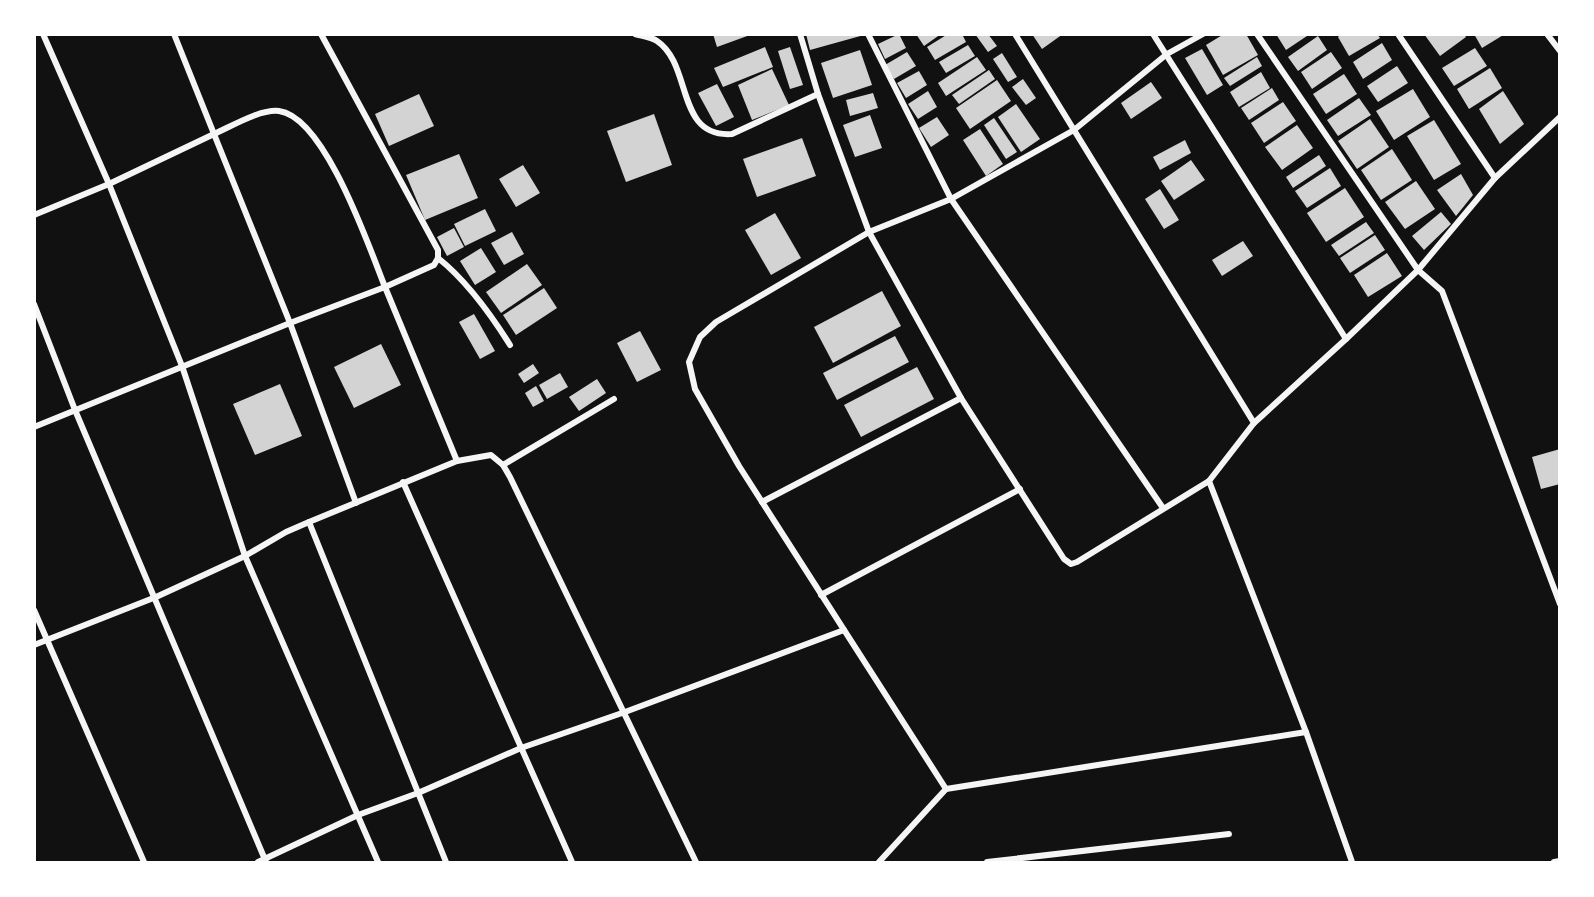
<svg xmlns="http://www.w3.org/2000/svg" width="1594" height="897" font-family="'Noto Sans',sans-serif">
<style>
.building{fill:#d3d3d3}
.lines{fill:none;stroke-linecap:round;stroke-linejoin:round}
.minor{stroke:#f5f5f5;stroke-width:6}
</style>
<rect width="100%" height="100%" fill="#111"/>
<g class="building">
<path d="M713,34h37v1l-33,12z"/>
<path d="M806,34h58v1l-54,15z"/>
<path d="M899,34l7,14 -21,11 -7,-15z"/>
<path d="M916,34h25l-17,12z"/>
<path d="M948,34h14l4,8 -31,18 -8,-13z"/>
<path d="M975,34h13l9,12 -9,6z"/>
<path d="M1032,34h31l-21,15z"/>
<path d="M1224,34h22l12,21 -35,20 -17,-30z"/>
<path d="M1276,34h34l-24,16z"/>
<path d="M1341,34h36l3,4 -31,18 -11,-19z"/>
<path d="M1424,34h40l2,3 -26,19z"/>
<path d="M1474,34h31l-23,14z"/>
<path d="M1318,36l9,14 -29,21 -10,-14z"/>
<path d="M1382,43l10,17 -29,19 -10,-17z"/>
<path d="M968,45l7,11 -29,17 -7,-11z"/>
<path d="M765,47l8,20 -50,20 -9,-19z"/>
<path d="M790,47l13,38 -13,4 -12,-38z"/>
<path d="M1475,48l12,18 -33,20 -12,-18z"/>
<path d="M1202,49l21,36 -16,10 -22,-37z"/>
<path d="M860,50l12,35 -39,13 -12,-35z"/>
<path d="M907,52l9,14 -22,13 -9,-14z"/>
<path d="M1331,52l11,16 -30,21 -11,-17z"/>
<path d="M1002,53l15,24 -9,5 -15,-23z"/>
<path d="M977,57l9,13 -40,26 -8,-13z"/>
<path d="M1257,57l5,9 -32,20 -6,-8z"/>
<path d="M1397,66l11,17 -30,19 -11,-16z"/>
<path d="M1490,68l12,20 -33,21 -12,-20z"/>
<path d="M772,69l17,36 -37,15 -14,-35z"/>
<path d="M989,70l6,9 -36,25 -7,-9z"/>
<path d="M919,71l8,14 -21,13 -9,-15z"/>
<path d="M1261,72l9,16 -31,19 -9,-15z"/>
<path d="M1344,74l13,20 -31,20 -13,-20z"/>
<path d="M1023,79l13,19 -10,7 -14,-18z"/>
<path d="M997,80l14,21 -41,28 -14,-21z"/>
<path d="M1151,82l11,16 -31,21 -10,-16z"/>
<path d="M717,84l17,33 -18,9 -18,-33z"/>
<path d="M1272,88l7,12 -30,20 -8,-12z"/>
<path d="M1413,89l17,28 -36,23 -18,-29z"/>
<path d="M928,91l9,16 -19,12 -10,-15z"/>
<path d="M1503,91l21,33 -24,20 -21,-35z"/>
<path d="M873,93l5,15 -28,8 -4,-16z"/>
<path d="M419,94l15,32 -45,20 -14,-32z"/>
<path d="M1359,98l12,17 -33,21 -11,-16z"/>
<path d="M1283,102l13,19 -32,22 -13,-20z"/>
<path d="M1016,104l24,35 -19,13 -23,-35z"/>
<path d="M654,114l18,51 -46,17 -19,-51z"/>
<path d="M870,115l12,33 -27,9 -12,-32z"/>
<path d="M937,117l12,18 -18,12 -12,-19z"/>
<path d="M994,118l23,34 -11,7 -22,-34z"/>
<path d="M1370,119l19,28 -32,22 -19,-28z"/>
<path d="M1434,120l27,44 -27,16 -27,-44z"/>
<path d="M1297,125l16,23 -31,22 -17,-23z"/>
<path d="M980,129l23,35 -17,12 -23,-36z"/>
<path d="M802,138l14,38 -59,21 -14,-38z"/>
<path d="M1185,140l6,13 -31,17 -7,-13z"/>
<path d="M1392,149l20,31 -31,20 -20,-30z"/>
<path d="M459,154l19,44 -53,22 -19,-45z"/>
<path d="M1319,155l7,11 -33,22 -7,-11z"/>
<path d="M1191,160l14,20 -31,20 -13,-19z"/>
<path d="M523,165l17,28 -24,14 -17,-28z"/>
<path d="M1330,168l11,18 -34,22 -12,-17z"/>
<path d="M1461,174l12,21 -17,21 -19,-26z"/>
<path d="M1416,181l19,28 -30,20 -20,-27z"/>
<path d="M1345,188l19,29 -38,25 -19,-29z"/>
<path d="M1160,189l19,31 -15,9 -19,-30z"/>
<path d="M485,209l11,22 -31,15 -11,-22z"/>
<path d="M1441,212l10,12 -27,26 -12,-14z"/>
<path d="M775,213l26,45 -30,17 -26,-45z"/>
<path d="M1366,222l8,11 -35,23 -8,-11z"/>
<path d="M454,228l10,19 -17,9 -10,-19z"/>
<path d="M512,232l12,22 -20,11 -13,-22z"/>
<path d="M1375,235l10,15 -35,23 -10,-15z"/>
<path d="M1243,241l10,15 -31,20 -10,-16z"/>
<path d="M481,248l15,24 -21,13 -15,-24z"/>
<path d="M1387,253l15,23 -34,21 -14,-22z"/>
<path d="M527,264l15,21 -41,28 -15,-21z"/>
<path d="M544,288l13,20 -41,27 -13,-20z"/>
<path d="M882,291l19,35 -68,37 -19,-36z"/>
<path d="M474,314l21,37 -15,8 -21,-37z"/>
<path d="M640,331l21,39 -24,12 -20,-39z"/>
<path d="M895,336l14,26 -72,38 -14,-27z"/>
<path d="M381,344l20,41 -47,23 -20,-41z"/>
<path d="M533,364l6,9 -15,10 -6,-9z"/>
<path d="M917,367l17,32 -73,38 -17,-32z"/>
<path d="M560,373l8,14 -21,12 -8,-14z"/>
<path d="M597,379l9,14 -27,18 -10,-14z"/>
<path d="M280,384l22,52 -47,19 -22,-51z"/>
<path d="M536,386l8,15 -11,6 -8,-14z"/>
<path d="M1560,449v35l-19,5 -9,-32z"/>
</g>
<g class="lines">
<g class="minor">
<path d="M43,34l66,150 73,182 63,190 133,306"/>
<path d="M174,34l40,100c18,-8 46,-25 65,-23 46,6 90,136 106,176l49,-22 4,-7v-8l-117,-216"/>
<path d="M635,34c7,2 16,3 22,7 36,24 18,97 75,93l86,-40"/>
<path d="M800,34l18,60 51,138 92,166 103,161 7,5 6,-2 132,-81 97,251"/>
<path d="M868,34l83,165 212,309"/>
<path d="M1015,34l239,389 -45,58"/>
<path d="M1153,34l193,305 -92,84"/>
<path d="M1257,34l161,236 24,21 118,313"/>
<path d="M1398,34l97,144"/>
<path d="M1547,34l13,17"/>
<path d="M34,215l75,-31 105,-50 76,189 66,180"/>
<path d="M438,258c29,23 52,55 72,87"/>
<path d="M34,304l41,106 191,452"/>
<path d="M1346,339l72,-69 77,-92 65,-61"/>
<path d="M34,427l256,-104 95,-36 72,174"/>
<path d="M503,465l111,-66"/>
<path d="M403,482l169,380"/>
<path d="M762,502l199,-104"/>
<path d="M821,595l199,-106"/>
<path d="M34,610l110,252"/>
<path d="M34,645l122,-48 89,-41 41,-24 23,-10"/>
<path d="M946,789l-207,-323 -44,-77 -6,-27 11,-25 16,-15 153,-90 82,-33 123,-69 93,-76 36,-20"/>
<path d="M258,862l100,-47 60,-22 103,-45 104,-36 219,-82"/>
<path d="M446,862l-137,-340 148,-61 34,-6 12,10 7,12 186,385"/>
<path d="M879,862l67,-73 360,-57 46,130"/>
<path d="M987,862l242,-28"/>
<path d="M1554,862l6,-1"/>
</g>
</g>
<rect width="1594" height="897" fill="none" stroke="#ffffff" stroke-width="72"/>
</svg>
